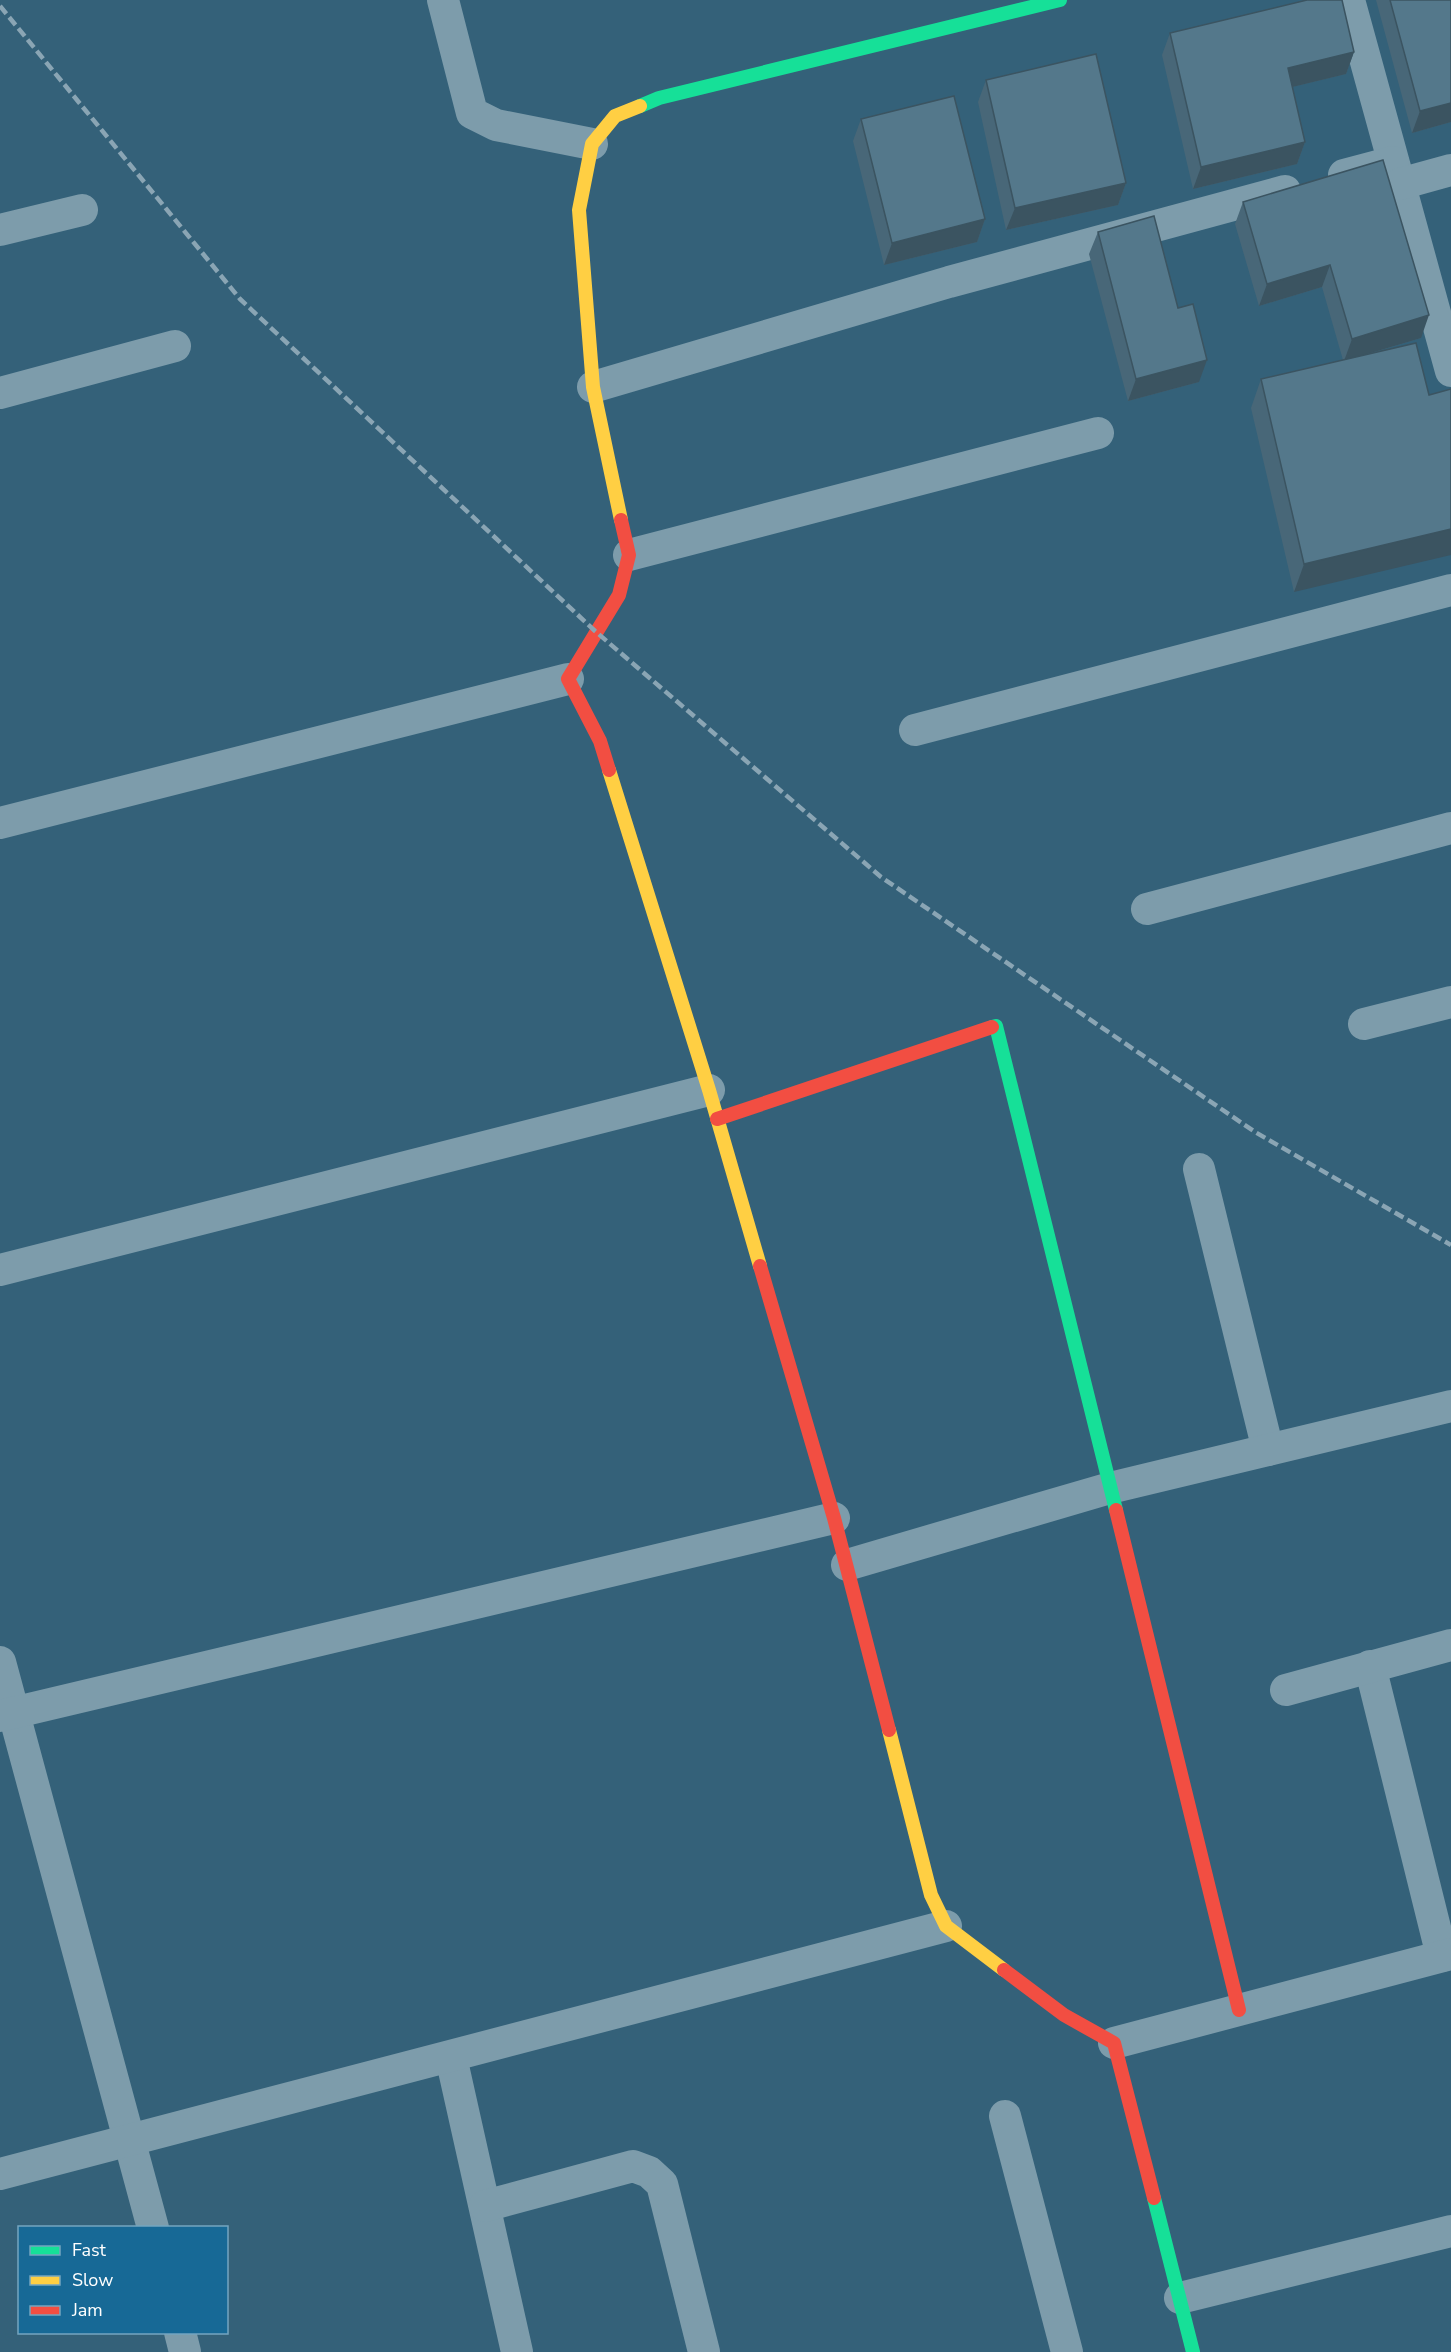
<svg xmlns="http://www.w3.org/2000/svg" width="1451" height="2352" font-family="'Nunito Sans',sans-serif">
<style>
.lines{fill:none;stroke-linecap:round;stroke-linejoin:round}
.street{stroke:#7d9cab;stroke-width:32}
.fast{stroke:#16e098;stroke-width:14}
.slow{stroke:#ffcf43;stroke-width:14}
.jam{stroke:#f24e42;stroke-width:14}
.rail{stroke:#8aa5b4;stroke-width:4.5;stroke-dasharray:10 4.5;stroke-linecap:butt}
.wall{fill:#486778}
.shaded-wall{fill:#3b5461}
.building{fill:#54788b;stroke:#3b5461;stroke-width:1.5}
</style>
<rect width="100%" height="100%" fill="#346179"/>
<g class="lines">
<g class="street">
<path d="M443,0l29,113 24,12 96,19"/>
<path d="M1349,0l102,371"/>
<path d="M1344,175l49,-13"/>
<path d="M1400,184l51,-14"/>
<path d="M0,230l82,-20"/>
<path d="M593,387l356,-105 336,-91"/>
<path d="M0,393l175,-47"/>
<path d="M629,555l469,-122"/>
<path d="M915,730l536,-140"/>
<path d="M0,823l568,-144"/>
<path d="M1147,909l304,-81"/>
<path d="M1364,1024l87,-22"/>
<path d="M1199,1169l69,281"/>
<path d="M0,1270l709,-180"/>
<path d="M847,1565l263,-77 341,-82"/>
<path d="M0,1662l153,566"/>
<path d="M1370,1666l72,290"/>
<path d="M1286,1690l165,-45"/>
<path d="M0,1716l834,-198"/>
<path d="M1114,2043l337,-89"/>
<path d="M451,2057l66,295"/>
<path d="M1005,2116l62,236"/>
<path d="M0,2174l946,-248"/>
<path d="M485,2206l148,-40 16,6 13,12 42,168"/>
<path d="M1180,2298l271,-67"/>
<path d="M180,2332l5,20"/>
</g>
<g class="fast">
<path d="M640,106l19,-8 401,-98"/>
<path d="M992,1027l4,-1 120,484"/>
<path d="M1154,2198l39,154"/>
</g>
<g class="slow">
<path d="M621,520l-28,-133 -14,-177 13,-66 23,-28 25,-10"/>
<path d="M609,770l100,320 51,176"/>
<path d="M889,1730l42,165 15,31 58,44"/>
</g>
<g class="jam">
<path d="M609,770l-9,-29 -32,-62 51,-84 10,-40 -8,-35"/>
<path d="M717,1119l275,-92"/>
<path d="M760,1266l74,252 55,212"/>
<path d="M1116,1510l123,500"/>
<path d="M1004,1970l60,45 50,28 40,155"/>
</g>
<path class="rail" d="M0,6l240,293 355,332 286,246 374,255 196,113"/>
</g>
<g class="wall">
<path d="M1376,0h75v122l-39,11z"/>
<path d="M1170,33l184,19 -8,22 -54,13 13,55 -8,22 -104,25 -31,-134z"/>
<path d="M986,80l140,103 -8,22 -112,25 -28,-128z"/>
<path d="M861,119l124,100 -8,23 -93,23 -31,-124z"/>
<path d="M1383,160l38,178 -56,17 51,-12 -122,249 -43,-184 10,-29 82,-19 -21,-73 -63,19 -24,-82 8,-22z"/>
<path d="M1098,232l80,76 21,74 -71,19 -39,-147z"/>
</g>
<g class="shaded-wall">
<path d="M1354,52l-8,22 -66,16 8,-22z"/>
<path d="M1451,103v19l-39,11 8,-22z"/>
<path d="M1305,142l-8,22 -104,25 8,-22z"/>
<path d="M1126,183l-8,22 -112,25 9,-22z"/>
<path d="M985,219l-8,23 -93,23 8,-22z"/>
<path d="M1330,265l-8,22 -63,19 8,-22z"/>
<path d="M1429,315l-8,23 -77,23 8,-22z"/>
<path d="M1207,360l-8,22 -71,19 8,-22z"/>
<path d="M1451,529v26l-157,37 10,-28z"/>
</g>
<g class="building">
<path d="M1307,0h35l12,52 -66,16 17,74 -104,25 -31,-134z"/>
<path d="M1390,0h61v103l-31,8z"/>
<path d="M1096,54l30,129 -111,25 -29,-128z"/>
<path d="M954,96l31,123 -93,24 -31,-124z"/>
<path d="M1383,160l46,155 -77,24 -22,-74 -63,19 -24,-82z"/>
<path d="M1154,216l24,92 15,-4 14,56 -71,19 -38,-147z"/>
<path d="M1416,343l13,52 22,-6v140l-147,35 -43,-185z"/>
</g>
<rect x="18" y="2226" width="210" height="108" fill="#176996" stroke="#74a5c0" stroke-width="1.5"/>
<rect x="30" y="2246" width="30" height="9" fill="#16e098" stroke="#74a5c0" stroke-width="1.5"/>
<text x="72" y="2256" font-size="18" fill="#ffffff">Fast</text>
<rect x="30" y="2276" width="30" height="9" fill="#ffcf43" stroke="#74a5c0" stroke-width="1.5"/>
<text x="72" y="2286" font-size="18" fill="#ffffff">Slow</text>
<rect x="30" y="2306" width="30" height="9" fill="#f24e42" stroke="#74a5c0" stroke-width="1.5"/>
<text x="72" y="2316" font-size="18" fill="#ffffff">Jam</text>
</svg>
